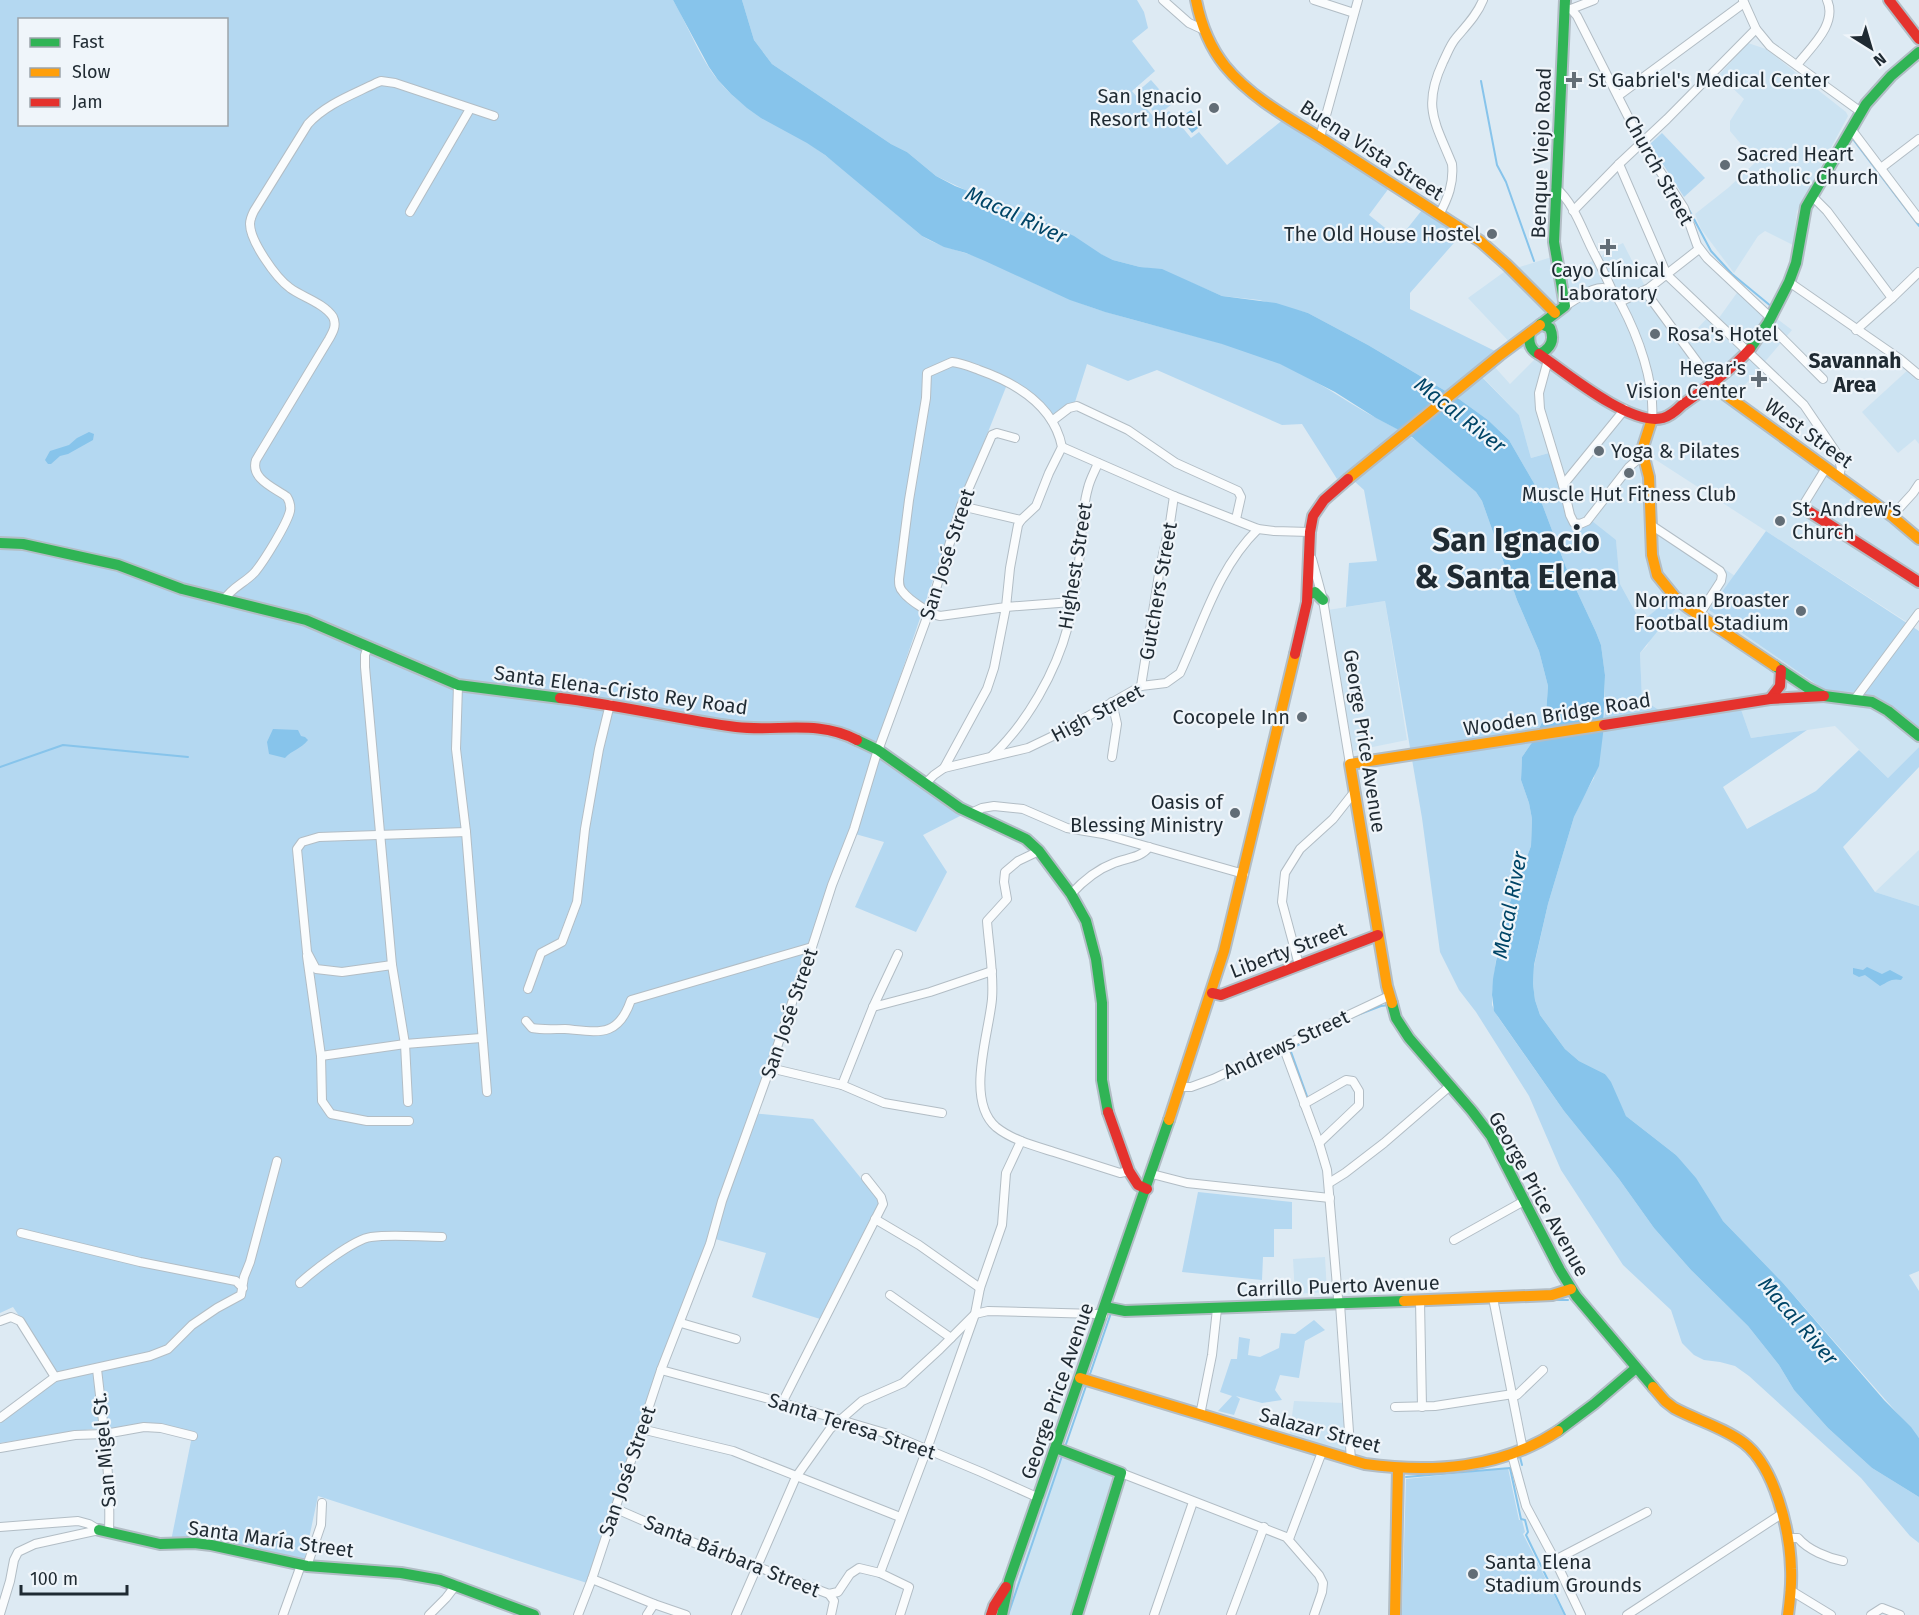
<svg xmlns="http://www.w3.org/2000/svg" width="1919" height="1615" font-family="'Fira Sans',sans-serif">
<style>
.built{fill:#cce3f2}
.green{fill:#b4d8f1;fill-rule:evenodd}
.water{fill:#87c4eb}
.lines{fill:none;stroke-linecap:round;stroke-linejoin:round}
.stream{stroke:#87c4eb;stroke-width:2}
.street-casing{stroke:#b2bdc5;stroke-width:10}
.fast-casing{stroke:#b2bdc5;stroke-width:14}
.slow-casing{stroke:#b2bdc5;stroke-width:14}
.jam-casing{stroke:#b2bdc5;stroke-width:14}
.street{stroke:#fafcfd;stroke-width:8}
.fast{stroke:#30b455;stroke-width:10}
.slow{stroke:#ff9f0a;stroke-width:10}
.jam{stroke:#e5322d;stroke-width:10}
.poi-dot{fill:#626d76;stroke:#eff5fa;stroke-width:2}
.labels{text-anchor:middle;dominant-baseline:central;stroke-width:4.5;stroke-linejoin:round;paint-order:stroke}
.poi-label{font-size:20px;fill:#1f2a32;stroke:#eff5fa;text-anchor:start}
.street-label{font-size:20px;fill:#1f2a32;stroke:#eff5fa}
.water-label{font-size:21px;font-style:italic;fill:#004567;stroke:#eff5fa}
.neighbourhood-label{font-size:21px;font-weight:bold;fill:#1f2a32;stroke:#eff5fa}
.town-label{font-size:32px;font-weight:bold;fill:#1f2a32;stroke:#eff5fa}
</style>
<rect width="100%" height="100%" fill="#ddeaf3"/>
<g class="built">
<path d="M1748,43l18,6 80,63 2,4 -51,95 -4,34 -28,-14 -7,5 -24,37 -33,-44 -6,-15 33,-26 28,-26 -26,-31v-10l14,-22 -25,-24z"/>
<path d="M1623,243l27,53 33,48 27,-29 6,7 23,-32 53,40 -59,69 186,140v74l-9,11 -257,-166 5,66 77,52 -26,34 117,81 27,1 21,5 27,18 18,15v17l-31,31 -53,-52 -84,12 -14,-40 -78,12 -17,-11 -2,-46 7,-7 20,-44 -26,20 -21,-38 -4,-44 -42,-6 -25,-81 -18,5 -12,-43 -38,-40 12,-10 17,19 27,-27 -14,-8h-7l-48,-51 36,-26 54,-17 6,22 39,-22 3,-4z"/>
<path d="M1909,369l10,12v63l-4,-5 -17,14 -36,-41z"/>
<path d="M1385,601l22,139 -54,11 -25,-141z"/>
<path d="M1919,850v56l-44,-14z"/>
<path d="M1325,1257l2,35 -32,2 -2,-35z"/>
<path d="M1294,1401l50,2 3,47 -2,4 -56,-16z"/>
<path d="M1061,1449l60,24 -45,142h-70z"/>
</g>
<g class="green">
<path d="M0,0h673c14,24 28,60 45,80 26,32 57,42 90,63 40,27 76,61 114,93 19,12 42,15 63,24 40,18 78,39 121,52 53,16 109,27 161,46 34,13 64,33 95,52 17,10 36,18 52,29 22,15 42,35 62,53l6,9 35,99 22,51 9,35 -2,28 -13,27 -11,16 -1,23 8,23 3,16 -1,27 -28,75 -6,30 -5,44v10l6,12 66,94 55,68 35,49 37,42 57,56 31,39 15,25 34,38 44,40 47,29v46l-9,-7 -49,-58 -112,-102 -14,-10 -15,-4 -16,-2 -10,-5 -12,-12 -11,-33 -48,-45 -62,-95 -32,-74 -53,-84 -17,-22 -19,-38 -18,-134 -37,-217 -39,6 3,-44 28,-2 -13,-71 -11,-10 2,-12 -18,11 -35,-55 -20,1 -125,-55 -29,11 -41,-17 -12,38 -22,14 -19,-19 -26,-15 -50,125 -84,246 88,62 -39,20 24,37 -31,60 -61,-25 29,-65 -36,-10 -96,281 61,6 68,84 -61,116 -68,-22 14,-44 -58,-16 -121,346 -269,-87 -14,66 -133,-21 21,-105 -32,-8h-62l-98,15v-24l15,-8 46,-33 -48,-71 -13,6zM20,20h206v104h-206z"/>
<path d="M742,0h395l7,12 4,16 -16,13 23,30 -23,20 25,30 12,-10 22,27 8,-6 28,33 58,-47 104,70 -20,27 30,24 23,-29 38,26 -50,57v16l87,43 -16,24 38,39 12,43 18,-5 25,80 18,-12 24,19 4,44 21,38 26,-21 10,6 -37,46 2,46 17,11 78,-12 14,40 56,-8 -84,57 24,42 69,-38 43,-41 29,28 31,-31v20l-76,80 32,45 44,14v365l-10,4 10,16v147l-136,-155 -60,-62 -47,-66 -50,-39 -21,-42 -26,-13 -14,-12 -25,-34 -5,-15 -2,-16 1,-18 14,-62 26,-87 9,-20 11,-19 11,-66v-37l-4,-30 -5,-13 -29,-62 -32,-85 -26,-45 -21,-20 -29,-21 -91,-54 -60,-32 -49,-13 -37,-4 -60,-26 -22,-3 -27,-7 -177,-84 -29,-24 -16,-8 -119,-80 -18,-24z"/>
<path d="M1151,80l21,24 -15,12 -20,-24z"/>
<path d="M1662,133l43,45 -21,19 -34,-53z"/>
<path d="M1766,531l153,100v99l-18,-15 -27,-18 -21,-5 -27,-1 -117,-81z"/>
<path d="M1198,1192l94,10v27h-18v28h-11l-1,23 -80,-8z"/>
<path d="M1314,1320l11,10 -20,11 -6,37 -19,-3 -5,15 7,10 -20,3 -26,-7 4,3 -6,16 -16,-4 14,-15 -12,-4 11,-33h6l2,-22 11,2 -2,16 12,2 19,-9 2,-15 14,1z"/>
<path d="M1508,1468l11,52h3l3,12 -2,2 41,81h-162l4,-136z"/>
</g>
<g class="water">
<path d="M673,0h69l12,40 18,24 119,80 16,8 29,24 19,10 68,26 51,24 27,18 12,6 27,7 22,2 60,27 54,7 32,10 60,32 91,54 29,21 21,20 26,45 32,85 29,62 5,13 4,30 -2,59 -4,32 -25,51 -26,87 -14,61 -1,19 2,16 5,15 25,34 14,12 26,13 6,8 15,34 50,39 20,23 27,43 60,62 101,117 27,27 8,11v59l-47,-29 -44,-40 -34,-38 -15,-25 -31,-39 -57,-56 -37,-42 -35,-49 -55,-68 -70,-100 -2,-16 1,-16 10,-58 28,-75 1,-27 -3,-16 -8,-23 1,-23 11,-16 13,-27 2,-28 -9,-35 -22,-51 -35,-99 -6,-9 -64,-55 -36,-19 -41,-26 -55,-28 -58,-20 -117,-32 -35,-12 -85,-39 -19,-8 -22,-6 -22,-11 -97,-81 -18,-12 -46,-25 -14,-10 -16,-14 -13,-14 -9,-13z"/>
<path d="M1191,110l11,15 -10,8 -12,-15z"/>
<path d="M89,432l5,2 -1,6 -25,14 -8,2 -9,8h-3l-3,-4 5,-9 19,-6 8,-7z"/>
<path d="M273,729l25,1 3,6 4,1 3,3c-7,9 -16,10 -23,18l-16,-4 -2,-12z"/>
<path d="M1867,967l15,7 8,-4 13,7 -2,3c-10,-2 -13,2 -21,6l-15,-11 -6,2 -6,-3v-6l10,2z"/>
</g>
<g class="lines">
<g class="stream">
<path d="M1481,81l16,84 9,17 28,79"/>
<path d="M1852,138l67,88"/>
<path d="M1688,208l23,43 21,23 40,33"/>
<path d="M0,767l63,-22 125,12"/>
<path d="M1352,1017l29,-11 8,-1"/>
<path d="M1308,1099l-18,-50 49,-25"/>
<path d="M1525,1214l22,43"/>
<path d="M1546,1300h22"/>
<path d="M1090,1374l21,-61"/>
<path d="M1065,1447l21,-61"/>
<path d="M1522,1465l-2,-8 2,-2"/>
<path d="M1406,1477l104,-9 11,51 4,1 3,12 -2,3 39,80"/>
<path d="M1008,1615l54,-159"/>
</g>
<g class="street-casing">
<g id="street">
<path d="M1163,0l26,23 13,6"/>
<path d="M1314,0l40,13"/>
<path d="M1743,0l13,29 14,17 91,66"/>
<path d="M1565,9h6l6,7 64,126 43,66 13,37 10,13 64,60"/>
<path d="M1571,9l23,-9"/>
<path d="M1797,65c13,-17 41,-41 30,-65"/>
<path d="M1618,96l126,-93"/>
<path d="M1851,129l68,90"/>
<path d="M1320,137l38,-137"/>
<path d="M1619,164l48,111 137,130 34,50 3,13 -2,9"/>
<path d="M1881,168l38,-29"/>
<path d="M1556,188c19,16 27,45 39,67 6,11 11,22 16,33 2,6 7,10 10,16 17,32 34,78 31,115"/>
<path d="M1812,196l15,15 65,87 27,-26"/>
<path d="M1573,211l46,-47 48,-45 89,-90"/>
<path d="M410,212l60,-103"/>
<path d="M1439,215c9,-17 15,-32 13,-51 -17,-42 -30,-57 -9,-102 4,-8 7,-17 13,-24 10,-12 21,-23 27,-38"/>
<path d="M1789,282l111,77 19,16"/>
<path d="M1645,291l67,91"/>
<path d="M1620,302l29,-14 50,-39"/>
<path d="M1565,306c13,-7 31,-24 46,-16"/>
<path d="M1768,324l55,55"/>
<path d="M1856,330l36,-32"/>
<path d="M1548,360l-9,33 1,16 23,76 7,30 4,8 6,1 7,-3 42,-54 14,-12"/>
<path d="M1052,421l17,-13 8,-2 51,24 48,33 62,28 3,6 -5,22"/>
<path d="M1062,447l112,49 84,33 16,2 36,1"/>
<path d="M1563,485l62,-76"/>
<path d="M961,506l60,14"/>
<path d="M1802,507l24,-39"/>
<path d="M1892,516l21,-23 6,-9"/>
<path d="M1651,525l69,46 2,4 -1,6 -22,34"/>
<path d="M1312,559l11,41 27,164"/>
<path d="M224,600c8,-13 21,-17 31,-28 9,-11 32,-48 35,-61 1,-6 0,-9 -3,-14 -12,-9 -37,-18 -31,-37l73,-121c4,-7 8,-14 4,-22 -9,-14 -31,-20 -43,-29 -14,-10 -40,-47 -40,-64 0,-4 2,-9 4,-13l54,-87c18,-20 44,-29 68,-41l5,-2 14,2 99,33"/>
<path d="M368,646l-3,9v12l27,298 13,79 3,58"/>
<path d="M458,685l-2,64 10,83 21,260"/>
<path d="M1141,686l19,-118 10,-45 4,-27"/>
<path d="M1855,699l64,-86"/>
<path d="M992,756c35,-33 64,-84 76,-130 5,-21 8,-43 11,-64 3,-25 2,-50 9,-74 2,-9 7,-17 10,-25"/>
<path d="M1112,757l5,-33 -5,-22"/>
<path d="M944,768l43,-79 7,-21 12,-61 4,-39 8,-43 3,-5 15,-14 13,-33 13,-26c-8,-41 -46,-64 -83,-77 -8,-3 -17,-7 -27,-8l-25,11 -1,25 -17,102 -10,79c0,5 0,9 4,13 6,8 27,22 37,24l66,-9 66,-5"/>
<path d="M926,783l8,-8 10,-7 84,-20 25,-12 88,-50 25,-3 14,-10c23,-50 38,-105 78,-144"/>
<path d="M971,813l11,-5 12,-2 29,3 44,19 36,6 141,40"/>
<path d="M1039,851l-21,10 -13,11 -1,10 3,17 -20,22c2,27 7,52 5,78 -3,35 -27,101 4,128 16,13 39,19 58,25 22,7 44,14 66,21l9,-2"/>
<path d="M1071,894c12,-13 27,-25 43,-31 12,-5 27,-5 35,-16"/>
<path d="M307,956l14,100 1,45 9,13 36,7h42"/>
<path d="M392,965l-50,7 -26,-3 -9,-17 -10,-103 5,-7 17,-5 147,-5"/>
<path d="M1299,965l-17,-63 3,-29 15,-24 33,-30 22,-28"/>
<path d="M528,989l13,-36 21,-11 15,-40 8,-73 14,-80 11,-45"/>
<path d="M873,1007l57,-15 62,-21"/>
<path d="M526,1021l6,7c11,2 22,1 33,1 34,3 53,9 66,-29l181,-53"/>
<path d="M1283,1046l36,97 8,27 11,128 2,6 11,156"/>
<path d="M321,1056l84,-12 76,-6"/>
<path d="M770,1068l72,17 42,18 58,10"/>
<path d="M842,1085l31,-78 25,-53"/>
<path d="M1182,1087h9l22,-8 176,-83"/>
<path d="M1304,1104l42,-24 7,1 6,10v14l-40,38"/>
<path d="M1152,1174l35,9 143,15"/>
<path d="M1329,1183l16,-10 39,-30 66,-57"/>
<path d="M875,1219l44,26 61,43"/>
<path d="M21,1233l119,29 96,19 7,7"/>
<path d="M1454,1240l70,-39"/>
<path d="M300,1283c13,-12 54,-44 71,-46 23,-3 48,0 71,0"/>
<path d="M890,1295l61,43"/>
<path d="M1493,1298l30,152"/>
<path d="M1420,1301l2,106"/>
<path d="M0,1321l11,-4 9,4 35,56"/>
<path d="M681,1323l55,16"/>
<path d="M97,1369c6,54 14,108 12,162"/>
<path d="M661,1370l108,29 126,37 86,36 58,26"/>
<path d="M1513,1396l4,-1 26,-25"/>
<path d="M782,1403l101,-199 -2,-7 -15,-19"/>
<path d="M1395,1407l40,-1 78,-12"/>
<path d="M1200,1415l12,-60 5,-46"/>
<path d="M0,1418l55,-41 95,-21 18,-7 24,-24 25,-17 24,-13 3,-18 6,-15 27,-101"/>
<path d="M641,1429l92,22 167,66"/>
<path d="M0,1448l75,-13 30,-1 39,-7 17,1 32,8"/>
<path d="M1512,1455l14,51 29,54 26,55"/>
<path d="M1121,1473l165,64 33,38 4,8 -1,9 -8,23"/>
<path d="M614,1508l78,34 137,52 9,-2 12,-18 9,-6 21,5 29,14 -9,28"/>
<path d="M0,1527l78,-6 11,3 10,6"/>
<path d="M1789,1538h9c10,12 30,20 45,23"/>
<path d="M1289,1539l33,-87"/>
<path d="M1555,1560l92,-48"/>
<path d="M307,1566l14,-41 1,-22"/>
<path d="M880,1573l47,-124 48,-135 5,-26 22,-63 4,-52 15,-32"/>
<path d="M592,1579l62,25 32,11"/>
<path d="M1790,1590l41,25"/>
<path d="M829,1594l5,7 -3,14"/>
<path d="M0,1614l10,-33 4,-21 4,-8 17,-8 64,-14"/>
<path d="M283,1615l18,-50"/>
<path d="M429,1615l17,-17 10,-13"/>
<path d="M578,1615l14,-36 69,-209 49,-126 12,-43 48,-133 31,-92 11,-29 20,-62 22,-56 22,-73 53,-144 32,-106 31,-71 5,-2 18,5"/>
<path d="M647,1615l7,-11"/>
<path d="M736,1615l60,-138 34,-48 32,-28 41,-18 37,-34 35,-35 13,-3 109,3 6,1"/>
<path d="M1154,1615l39,-113"/>
<path d="M1231,1615l33,-88"/>
<path d="M1627,1615l156,-102"/>
<path d="M1871,1615l11,-7 18,7"/>
</g>
</g>
<g class="fast-casing">
<g id="fast">
<path d="M1540,325l25,-19 -11,-64 11,-242"/>
<path d="M1530,333c-2,9 0,17 9,21 12,-5 16,-14 11,-26l-9,-4"/>
<path d="M1750,349l18,-26 21,-41 7,-19 10,-56 60,-103 25,-28 28,-24"/>
<path d="M0,543l23,1 95,21 64,24 124,31 152,65 102,13"/>
<path d="M1308,595l7,-3 8,8"/>
<path d="M1775,666l33,22 16,8 48,6 16,9 31,25"/>
<path d="M857,740l21,10 82,58 66,31 13,12 32,43 15,27 10,38 6,44v77l6,32"/>
<path d="M1392,1003l4,15 13,20 63,73 19,25 69,134 16,26 77,91"/>
<path d="M1105,1307l20,4 279,-10"/>
<path d="M1558,1431l36,-27 42,-36"/>
<path d="M1056,1448l65,25 -44,142"/>
<path d="M99,1530l61,14 34,-1 17,2 96,21 94,7 39,7 94,35"/>
<path d="M1002,1615l7,-34 160,-461"/>
</g>
</g>
<g class="slow-casing">
<g id="slow">
<path d="M1196,0c5,25 13,46 29,66 26,32 67,54 102,76 51,33 102,66 153,99l27,24 48,48"/>
<path d="M1712,382l7,8 173,126 27,23"/>
<path d="M1652,419l-10,31 7,27 3,78 5,20 17,21 13,11 88,59"/>
<path d="M1348,479l152,-124 40,-30"/>
<path d="M1392,1003l-5,-17 -37,-222 254,-39"/>
<path d="M1169,1120l55,-169 71,-297"/>
<path d="M1404,1301l148,-6 19,-6"/>
<path d="M1080,1378l285,86c67,9 135,5 193,-33"/>
<path d="M1653,1387l12,14 9,7c22,12 49,19 70,35 31,24 46,88 47,126 1,16 -1,31 -3,46"/>
<path d="M1395,1615l3,-147"/>
</g>
</g>
<g class="jam-casing">
<g id="jam">
<path d="M1889,0l30,39"/>
<path d="M1539,354c26,18 92,73 124,64 7,-2 14,-8 19,-13 24,-17 48,-34 68,-56"/>
<path d="M1802,507l117,75"/>
<path d="M1295,654l12,-52 3,-70 3,-16 11,-16 24,-21"/>
<path d="M560,698c59,7 117,21 176,29 42,5 81,-8 121,13"/>
<path d="M1770,699l10,-13 1,-16"/>
<path d="M1604,725l166,-26 54,-3"/>
<path d="M1212,993l9,2 157,-60"/>
<path d="M1108,1112l21,59 9,14 9,4"/>
<path d="M991,1615l3,-9 12,-19"/>
</g>
</g>
<use href="#street" class="street"/>
<use href="#fast" class="fast"/>
<use href="#slow" class="slow"/>
<use href="#jam" class="jam"/>
</g>
<g class="poi-dot">
<path d="M1571 71h6v6h6v6h-6v6h-6v-6h-6v-6h6z"/>
<circle cx="1214" cy="108" r="6"/>
<circle cx="1725" cy="165" r="6"/>
<circle cx="1492" cy="234" r="6"/>
<path d="M1605 238h6v6h6v6h-6v6h-6v-6h-6v-6h6z"/>
<circle cx="1655" cy="334" r="6"/>
<path d="M1756 370h6v6h6v6h-6v6h-6v-6h-6v-6h6z"/>
<circle cx="1599" cy="451" r="6"/>
<circle cx="1629" cy="473" r="6"/>
<circle cx="1780" cy="521" r="6"/>
<circle cx="1801" cy="611" r="6"/>
<circle cx="1302" cy="717" r="6"/>
<circle cx="1235" cy="813" r="6"/>
<circle cx="1473" cy="1574" r="6"/>
</g>
<g class="labels">
<g class="poi-label">
<text x="1588" y="80">St Gabriel's Medical Center</text>
<text x="1202" y="96" text-anchor="end">San Ignacio<tspan x="1202" dy="23">Resort Hotel</tspan></text>
<text x="1737" y="154">Sacred Heart<tspan x="1737" dy="23">Catholic Church</tspan></text>
<text x="1480" y="234" text-anchor="end">The Old House Hostel</text>
<text x="1608" y="270" text-anchor="middle">Cayo Clínical<tspan x="1608" dy="23">Laboratory</tspan></text>
<text x="1667" y="334">Rosa's Hotel</text>
<text x="1746" y="368" text-anchor="end">Hegar's<tspan x="1746" dy="23">Vision Center</tspan></text>
<text x="1611" y="451">Yoga &amp; Pilates</text>
<text x="1629" y="494" text-anchor="middle">Muscle Hut Fitness Club</text>
<text x="1792" y="509">St. Andrew's<tspan x="1792" dy="23">Church</tspan></text>
<text x="1789" y="600" text-anchor="end">Norman Broaster<tspan x="1789" dy="23">Football Stadium</tspan></text>
<text x="1290" y="717" text-anchor="end">Cocopele Inn</text>
<text x="1223" y="802" text-anchor="end">Oasis of<tspan x="1223" dy="23">Blessing Ministry</tspan></text>
<text x="1485" y="1562">Santa Elena<tspan x="1485" dy="23">Stadium Grounds</tspan></text>
</g>
<g class="street-label">
<text transform="translate(1372 150) rotate(33)">Buena Vista Street</text>
<text transform="translate(1541 153) rotate(-88)">Benque Viejo Road</text>
<text transform="translate(1659 170) rotate(61)">Church Street</text>
<text transform="translate(1809 433) rotate(36)">West Street</text>
<text transform="translate(947 554) rotate(-72)">San José Street</text>
<text transform="translate(1075 566) rotate(-81)">Highest Street</text>
<text transform="translate(1158 591) rotate(-80)">Gutchers Street</text>
<text transform="translate(621 690) rotate(8)">Santa Elena-Cristo Rey Road</text>
<text transform="translate(1097 713) rotate(-28)">High Street</text>
<text transform="translate(1557 714) rotate(-9)">Wooden Bridge Road</text>
<text transform="translate(1365 741) rotate(81)">George Price Avenue</text>
<text transform="translate(1288 950) rotate(-21)">Liberty Street</text>
<text transform="translate(789 1013) rotate(-71)">San José Street</text>
<text transform="translate(1286 1044) rotate(-25)">Andrews Street</text>
<text transform="translate(1539 1194) rotate(61)">George Price Avenue</text>
<text transform="translate(1338 1286) rotate(-2)">Carrillo Puerto Avenue</text>
<text transform="translate(1057 1391) rotate(-71)">George Price Avenue</text>
<text transform="translate(852 1426) rotate(18)">Santa Teresa Street</text>
<text transform="translate(1320 1430) rotate(15)">Salazar Street</text>
<text transform="translate(104 1450) rotate(-95)">San Migel St.</text>
<text transform="translate(627 1471) rotate(-71)">San José Street</text>
<text transform="translate(271 1539) rotate(8)">Santa María Street</text>
<text transform="translate(732 1556) rotate(22)">Santa Bárbara Street</text>
</g>
<g class="water-label">
<text transform="translate(1016 215) rotate(25)">Macal River</text>
<text transform="translate(1460 415) rotate(38)">Macal River</text>
<text transform="translate(1510 905) rotate(-79)">Macal River</text>
<text transform="translate(1798 1321) rotate(49)">Macal River</text>
</g>
<g class="neighbourhood-label">
<text x="1855" y="361">Savannah<tspan x="1855" dy="24">Area</tspan></text>
</g>
<g class="town-label">
<text x="1516" y="540">San Ignacio<tspan x="1516" dy="37">&amp; Santa Elena</tspan></text>
</g>
</g>
<rect x="18" y="18" width="210" height="108" fill="#eff5fa" stroke="#9ca4aa" stroke-width="1.5"/>
<rect x="30" y="38" width="30" height="9" fill="#30b455" stroke="#9ca4aa" stroke-width="1.5"/>
<text x="72" y="48" font-size="18" fill="#1f2a32">Fast</text>
<rect x="30" y="68" width="30" height="9" fill="#ff9f0a" stroke="#9ca4aa" stroke-width="1.5"/>
<text x="72" y="78" font-size="18" fill="#1f2a32">Slow</text>
<rect x="30" y="98" width="30" height="9" fill="#e5322d" stroke="#9ca4aa" stroke-width="1.5"/>
<text x="72" y="108" font-size="18" fill="#1f2a32">Jam</text>
<g transform="translate(1871 48) rotate(143)" stroke="#eff5fa" stroke-width="4.5" paint-order="stroke">
<path d="M0-4.5L10 22L0 15L-10 22Z" fill="#1f2a32"/>
<text y="-9" font-size="16" font-weight="bold" text-anchor="middle" fill="#1f2a32">N</text>
</g>
<path d="M21 1585v9h106v-9" fill="none" stroke="#1f2a32" stroke-width="3"/>
<text x="30" y="1585" font-size="18" fill="#1f2a32" stroke="#eff5fa" stroke-width="4.5" paint-order="stroke">100 m</text>
</svg>
